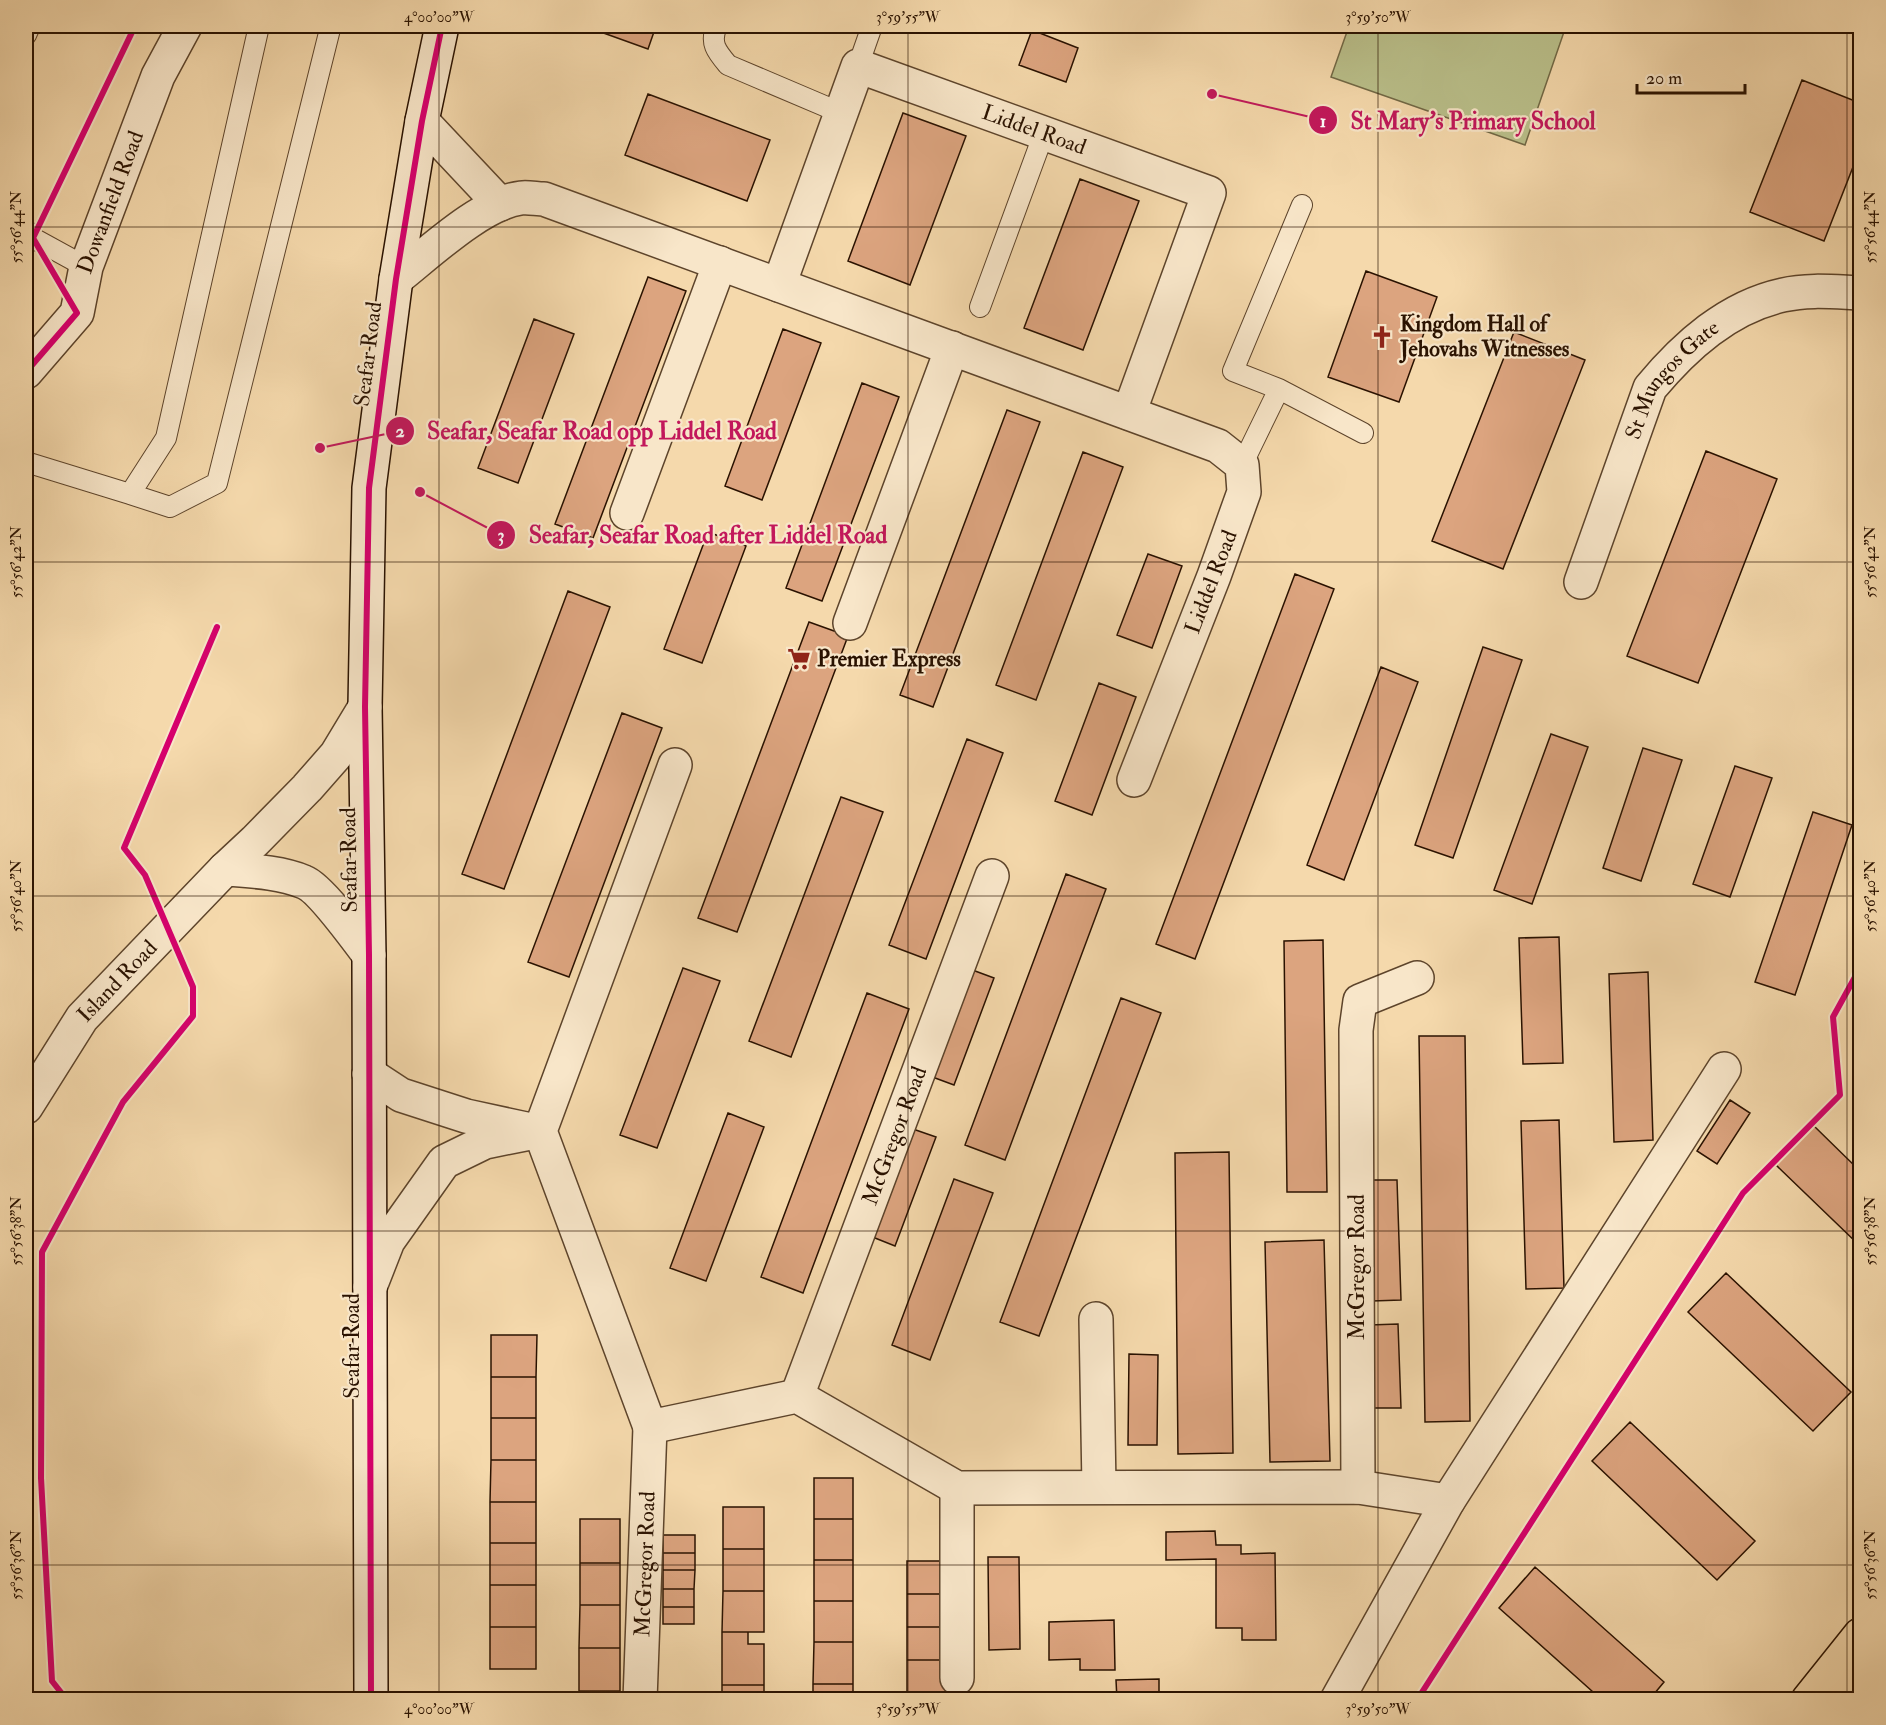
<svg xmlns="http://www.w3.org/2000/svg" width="1886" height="1725" viewBox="0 0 1886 1725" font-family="'IM FELL Double Pica',serif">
  <rect width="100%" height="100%" fill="#f5d9ac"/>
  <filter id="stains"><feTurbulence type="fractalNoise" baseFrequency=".00333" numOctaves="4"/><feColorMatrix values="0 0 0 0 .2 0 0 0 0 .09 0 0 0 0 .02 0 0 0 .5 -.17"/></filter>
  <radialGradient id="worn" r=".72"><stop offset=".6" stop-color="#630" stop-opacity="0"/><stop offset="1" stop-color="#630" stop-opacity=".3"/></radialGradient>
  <!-- green -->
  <path fill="#bac08b" stroke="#726946" stroke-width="1.5" d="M1349 26H1566L1525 145 1331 77Z"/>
  <!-- building -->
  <path fill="#dca47f" stroke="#2a1200" stroke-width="1.5" d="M584 26H656L648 49Z
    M1032 30 1078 48 1066 82 1019 65Z
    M1802 80 1860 103V149L1824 241 1750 212Z
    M648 94 770 140 747 201 625 155Z
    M903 113 966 136 910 285 848 261Z
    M1080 179 1139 201 1083 350 1024 328Z
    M1366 271 1437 297 1399 402 1328 377Z
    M648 277 686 291 593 538 555 524Z
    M534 319 574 334 518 483 478 468Z
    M783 329 821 343 762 500 725 486Z
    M1514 332 1585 360 1503 569 1432 541Z
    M862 383 899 397 822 601 786 588Z
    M1007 410 1040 422 933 707 900 695Z
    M1706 451 1777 479 1698 683 1627 656Z
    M1083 452 1123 467 1036 700 996 685Z
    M708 532 746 546 702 663 664 649Z
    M1148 554 1182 566 1152 648 1117 635Z
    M1295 574 1334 589 1195 959 1156 944Z
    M568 591 610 607 504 889 462 874Z
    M809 622 848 636 737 932 698 918Z
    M1483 647 1522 660 1453 858 1415 845Z
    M1381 667 1418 682 1344 880 1307 865Z
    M1099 683 1136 697 1092 815 1055 801Z
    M622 713 662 728 569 977 528 962Z
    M1551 734 1588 747 1532 904 1494 890Z
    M967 739 1003 753 926 959 889 945Z
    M1643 748 1682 760 1641 881 1603 868Z
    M1735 766 1772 778 1730 897 1693 884Z
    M841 797 883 812 791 1057 749 1041Z
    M1813 812 1852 825 1795 995 1755 982Z
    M1066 874 1106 889 1005 1160 965 1145Z
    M1559 937 1563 1063 1523 1064 1519 938Z
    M1323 940 1327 1192H1287L1284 941Z
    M683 968 720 981 657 1148 620 1135Z
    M967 968 994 978 954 1085 927 1075Z
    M1648 972 1653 1140 1614 1142 1609 974Z
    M867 993 909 1009 803 1293 761 1277Z
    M1121 998 1161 1013 1039 1336 1000 1322Z
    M1419 1036H1465L1470 1421 1425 1422Z
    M1730 1100 1750 1113 1717 1164 1697 1151Z
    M728 1113 764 1127 706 1281 670 1268Z
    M1559 1120 1564 1288 1526 1289 1521 1121Z
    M1814 1126 1860 1171V1246L1776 1165Z
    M910 1128 936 1137 895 1246 870 1236Z
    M1229 1152 1233 1453 1178 1454 1175 1153Z
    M954 1179 993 1193 930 1360 892 1345Z
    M1369 1180H1397L1401 1300 1372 1301Z
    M1324 1240 1330 1461 1270 1462 1265 1242Z
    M1726 1273 1851 1392 1813 1431 1688 1312Z
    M1398 1324 1401 1408H1371L1369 1325Z
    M491 1335H537L536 1377H491Z
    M1129 1354 1158 1355 1157 1445H1128Z
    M491 1377H536V1418H491Z
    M491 1418H536V1460H491Z
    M1630 1422 1755 1541 1717 1580 1592 1461Z
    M491 1460H536V1502H490Z
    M814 1478H853V1519H814Z
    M490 1502H536V1543H490Z
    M723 1507H764V1549H723Z
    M580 1519H620V1563H580Z
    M814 1519H853V1560H814Z
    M1215 1531 1216 1545H1241V1554L1275 1553 1276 1640H1242V1628H1216V1559L1166 1560V1532Z
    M663 1535H695V1553H663Z
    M490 1543H536V1585H490Z
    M723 1549H764V1591H723Z
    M663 1553H695V1570H663Z
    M988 1557H1019L1020 1649 989 1650Z
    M814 1560H853V1601H814Z
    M907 1561H947V1594H907Z
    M580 1563H620V1605H580Z
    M1535 1567 1664 1682 1649 1700H1602L1499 1608Z
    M663 1570H695L694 1589H663Z
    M490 1585H536V1627H490Z
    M663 1589H694V1607H663Z
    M723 1591H764V1632H722Z
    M907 1594H947V1627H907Z
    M814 1601H853V1642H814Z
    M580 1605H620V1648H579Z
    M663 1607H694V1624H663Z
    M1114 1620 1115 1670H1080V1659L1049 1660V1622Z
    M490 1627H536V1669H490Z
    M907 1627H947V1660H907Z
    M722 1632H748V1644H764V1685H722Z
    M814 1642H853V1684H813Z
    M579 1648H620V1691H579Z
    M907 1660H947V1693H907Z
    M1159 1679V1700H1117L1116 1680Z
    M813 1684H853V1700H813Z
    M722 1685H764V1700H722Z
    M579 1691H620V1700H579Z
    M907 1693H947V1700H907Z"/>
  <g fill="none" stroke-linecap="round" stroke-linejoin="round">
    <!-- lane casing -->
    <g stroke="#5d442b" stroke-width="22">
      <path id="lane" d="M717 26C709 43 717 52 728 65L841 113
        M26 35 30 26
        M858 66 872 26
        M26 230 33 238 86 267
        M980 307 1044 133
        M1279 389 1363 433
        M26 462 130 494 166 438 259 26
        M1242 465 1279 389 1233 371 1302 205
        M130 494 170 507 217 483 330 29 328 26"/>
    </g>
    <!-- street casing -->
    <g stroke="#5d442b" stroke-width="36">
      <g id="street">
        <path d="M422 121 500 204"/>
        <path d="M396 279C428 254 481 203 521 198 528 197 537 199 544 199L1218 446 1242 465 1244 492 1214 576 1134 780"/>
        <path id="s1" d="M779 285 858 66 1209 193 1129 413"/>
        <path id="s2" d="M26 372 77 313 86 267 158 76 185 26"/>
        <path d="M627 513 720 263"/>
        <path id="s3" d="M1581 582 1650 388C1685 346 1728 307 1783 295 1808 289 1835 292 1860 293"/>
        <path d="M850 623 952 348"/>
        <path d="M675 765 540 1131 650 1427 797 1396 957 1488 1358 1487 1448 1501"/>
        <path d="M225 869C251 871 280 872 304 882 320 888 357 939 369 955"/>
        <path d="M369 1074 401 1095 466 1116 526 1129"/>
        <path id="s4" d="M26 1107 82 1018 225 869 255 841 307 788 336 755 365 707"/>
        <path d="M370 1287 388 1241 444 1162 485 1142 540 1131"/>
        <path d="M1096 1319 1099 1487"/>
        <path id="s5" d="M797 1396 992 876"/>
        <path d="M1358 1487 1356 1030 1360 1001 1417 978"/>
        <path d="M957 1678V1488"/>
        <path id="s6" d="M640 1700 650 1427"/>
        <path d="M1337 1700 1448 1501 1724 1069"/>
      </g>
    </g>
    <!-- secondary casing -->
    <g stroke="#2a1200" stroke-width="36">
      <path id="secondary" d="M371 1700 369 955 365 707 369 488 396 279 422 121 442 26"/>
    </g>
    <!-- primary casing -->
    <g stroke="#2a1200" stroke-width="36">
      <path id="primary" d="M1808 1700 1860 1635
        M1847 1700 1860 1671"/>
    </g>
    <!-- lane -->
    <use href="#lane" stroke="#f8e6c9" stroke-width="20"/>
    <!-- street -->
    <use href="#street" stroke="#f8e6c9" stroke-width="33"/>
    <!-- secondary -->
    <use href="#secondary" stroke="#f8e6c9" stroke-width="33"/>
    <!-- primary -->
    <use href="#primary" stroke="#f5d9ac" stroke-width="33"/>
    <!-- cycleway casing -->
    <g stroke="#f8e6c9" stroke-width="10">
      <path id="cycleway" d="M26 372 77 313 33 238 135 26
        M67 1700 52 1681 41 1478 42 1252 123 1102 193 1016V987L145 875 124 848 217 627
        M371 1700 369 955 365 707 369 488 396 279 422 121 442 26
        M1417 1700 1743 1193 1840 1095 1833 1017 1860 968"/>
    </g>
    <!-- cycleway -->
    <use href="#cycleway" stroke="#d6006c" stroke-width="6"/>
  </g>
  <!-- ticks -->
  <path fill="none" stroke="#2a1200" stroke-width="1.5" stroke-opacity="0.45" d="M439 26V1700M908 26V1700M1378 26V1700M1847 26V1700M26 227H1860M26 562H1860M26 896H1860M26 1231H1860M26 1565H1860"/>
  <!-- icons -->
  <defs>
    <g id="church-bare" transform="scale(1.8)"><path d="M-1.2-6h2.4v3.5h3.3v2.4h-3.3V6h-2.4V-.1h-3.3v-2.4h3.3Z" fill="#8f2418" stroke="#f8e6c9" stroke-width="2.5" paint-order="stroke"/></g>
    <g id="supermarket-bare" transform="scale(1.8)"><path d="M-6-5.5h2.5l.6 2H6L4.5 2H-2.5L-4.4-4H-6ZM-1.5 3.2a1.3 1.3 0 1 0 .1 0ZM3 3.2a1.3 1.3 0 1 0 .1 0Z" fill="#8f2418" stroke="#f8e6c9" stroke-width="2.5" paint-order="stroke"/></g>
  </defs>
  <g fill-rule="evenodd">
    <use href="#church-bare" x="1382" y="337"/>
    <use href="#supermarket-bare" x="799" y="659"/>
  </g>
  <g text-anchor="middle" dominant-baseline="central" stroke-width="4.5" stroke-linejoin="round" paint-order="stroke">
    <!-- street labels -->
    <g font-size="22" fill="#2a1200" stroke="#f8e6c9">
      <text stroke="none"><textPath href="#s1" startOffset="420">Liddel Road</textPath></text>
      <text stroke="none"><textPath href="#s2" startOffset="194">Dowanfield Road</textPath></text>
      <text transform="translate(368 354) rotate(-83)">Seafar Road</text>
      <text stroke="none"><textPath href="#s3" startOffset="225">St Mungos Gate</textPath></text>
      <text transform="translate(1211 582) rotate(-69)">Liddel Road</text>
      <text transform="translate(349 860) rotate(-91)">Seafar Road</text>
      <text stroke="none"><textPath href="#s4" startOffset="156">Island Road</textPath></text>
      <text stroke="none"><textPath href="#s5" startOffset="278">McGregor Road</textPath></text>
      <text transform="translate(1357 1267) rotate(-90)">McGregor Road</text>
      <text transform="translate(352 1346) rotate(-90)">Seafar Road</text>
      <text stroke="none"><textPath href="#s6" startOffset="136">McGregor Road</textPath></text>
    </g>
    <!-- poi labels -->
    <g font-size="22" font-weight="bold" fill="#2a1200" stroke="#f8e6c9" text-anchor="start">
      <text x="1400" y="324">Kingdom Hall of<tspan x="1400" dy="25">Jehovahs Witnesses</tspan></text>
      <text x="817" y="659">Premier Express</text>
    </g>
  </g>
  <!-- callouts -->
  <path fill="none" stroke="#c2185b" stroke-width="2" d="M1212 94L1323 120M320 448L400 431M420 492L501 535"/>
  <g fill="#c2185b" stroke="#f8e6c9" stroke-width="2">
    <circle cx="1212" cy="94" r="6"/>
    <circle cx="320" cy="448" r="6"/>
    <circle cx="420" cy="492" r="6"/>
    <circle cx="1323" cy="120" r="15"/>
    <circle cx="400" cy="431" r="15"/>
    <circle cx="501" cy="535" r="15"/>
  </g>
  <g font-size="18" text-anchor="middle" font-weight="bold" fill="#fff">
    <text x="1323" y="127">1</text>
    <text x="400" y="437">2</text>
    <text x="501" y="541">3</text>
  </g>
  <g font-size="24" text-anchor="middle" font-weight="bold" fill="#c2185b" stroke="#f8e6c9" stroke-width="4.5" stroke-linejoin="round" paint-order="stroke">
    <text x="1473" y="129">St Mary's Primary School</text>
    <text x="602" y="439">Seafar, Seafar Road opp Liddel Road</text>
    <text x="708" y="543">Seafar, Seafar Road after Liddel Road</text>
  </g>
  <!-- margin -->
  <rect width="1886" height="1725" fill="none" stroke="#f5d9ac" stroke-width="66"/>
  <!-- scale -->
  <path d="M1637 84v9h108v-9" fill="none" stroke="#2a1200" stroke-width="3"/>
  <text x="1646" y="84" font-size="18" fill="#2a1200" stroke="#f8e6c9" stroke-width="4.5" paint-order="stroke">20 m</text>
  <rect x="33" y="33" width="1820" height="1659" fill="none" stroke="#2a1200" stroke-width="2"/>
  <g font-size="15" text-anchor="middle" fill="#2a1200">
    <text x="439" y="22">4°00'00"W</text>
    <text x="908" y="22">3°59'55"W</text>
    <text x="1378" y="22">3°59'50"W</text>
    <text transform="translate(16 227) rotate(-90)" y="5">55°56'44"N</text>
    <text transform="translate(1870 227) rotate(-90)" y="5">55°56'44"N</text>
    <text transform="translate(16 562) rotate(-90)" y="5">55°56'42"N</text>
    <text transform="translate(1870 562) rotate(-90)" y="5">55°56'42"N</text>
    <text transform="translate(16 896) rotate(-90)" y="5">55°56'40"N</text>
    <text transform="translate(1870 896) rotate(-90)" y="5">55°56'40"N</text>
    <text transform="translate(16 1231) rotate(-90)" y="5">55°56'38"N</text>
    <text transform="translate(1870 1231) rotate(-90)" y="5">55°56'38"N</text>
    <text transform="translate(16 1565) rotate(-90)" y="5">55°56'36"N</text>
    <text transform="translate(1870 1565) rotate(-90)" y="5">55°56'36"N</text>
    <text x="439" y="1714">4°00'00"W</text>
    <text x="908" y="1714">3°59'55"W</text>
    <text x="1378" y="1714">3°59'50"W</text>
  </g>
  <rect width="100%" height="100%" filter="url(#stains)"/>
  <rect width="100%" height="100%" fill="url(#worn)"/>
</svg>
